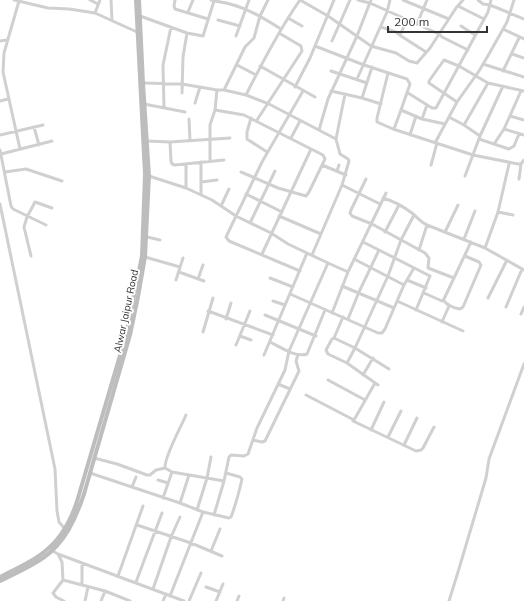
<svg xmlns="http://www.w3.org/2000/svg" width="524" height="601" viewBox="0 0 524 601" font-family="Mulish,sans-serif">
  <rect width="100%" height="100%" fill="#fff"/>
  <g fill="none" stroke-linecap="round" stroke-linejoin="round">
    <!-- minor -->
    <path stroke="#d0d0d0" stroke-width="3" d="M14 0 48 8 69 9 95 13 137 32
      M90 0 98 4
      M111 0 112 20
      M175 0 174 6 175 9 208 19
      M211 0C218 2 224 2 230 4 249 9 265 19 281 29
      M300 0 328 16 371 46 396 53 409 61 417 63 430 48 456 8 463 0
      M358 0 370 3 439 34 442 37 468 50
      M403 0 449 19
      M478 0 483 4 490 5 524 19
      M19 1 4 53 3 72 20 149
      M458 6 484 19
      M188 12 193 0
      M95 13 100 0
      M140 16 187 33 203 36 214 1
      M288 18 302 26
      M218 20 240 26
      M417 24 427 0
      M461 26 475 35
      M381 27 396 32 401 36 426 52
      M503 29 524 39
      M400 35 407 20
      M236 36 249 0
      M0 41 7 40
      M332 41 350 0
      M315 46 364 65 407 79 410 84 401 110 422 119 445 124
      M512 54 524 58
      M483 64 524 77
      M237 65 256 75
      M260 66 315 97
      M331 71 367 83
      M503 71 519 38
      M388 73 377 118V122L393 129 473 155 518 164H521L524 160
      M357 79 387 12 390 0
      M143 83 182 84 217 90H224L246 95 269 104 336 139
      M295 87 310 58 334 0
      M224 90 245 47 254 38 260 16 268 0
      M331 91 362 98 381 104
      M182 93 183 57 187 33
      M408 93 432 108H436L488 12 491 0
      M246 95C262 63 279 30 300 0
      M362 98 372 67
      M0 101 8 99
      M457 102 429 83V81L444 60 459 66 488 83 524 91
      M195 103 200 87
      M144 104 185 112
      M164 108 163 65 171 27
      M215 110 244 115 323 155 325 159 309 192 306 196 278 188 241 172
      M510 116 524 120
      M449 117 464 125 480 136
      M251 118 247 132V139L267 152
      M189 119 190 141
      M422 119 427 105
      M257 120 302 51 301 46 279 33
      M464 125 488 83
      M34 127 39 145
      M394 129 401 110
      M504 129 524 135
      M319 130 328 99 357 36 371 0
      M0 135 43 125
      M410 135 416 116
      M291 138 300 121
      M479 139 509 149 514 146 519 134
      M147 141 170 142 230 138
      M170 142 171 161 172 164 175 165 224 160
      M435 143 457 102 479 71 489 54 507 22 514 0
      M494 144 504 129 521 91
      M0 150 11 206 13 209 46 225
      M1 154 52 141
      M210 161V125L215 110 217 90
      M201 162V195
      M186 164V188
      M322 165 346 175
      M431 165 437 143
      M337 171 339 165
      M5 172 26 169 62 181
      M149 176 186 188 212 200 236 216 271 233 288 244 328 263 348 272
      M465 176 480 136 503 86
      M366 179 351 210 350 213 352 216 372 224 425 253 429 258 428 268 454 278
      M519 179 521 164
      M201 182 217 180
      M342 185 380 204
      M246 194 282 212
      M383 198C393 201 404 207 412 213 418 218 420 222 427 225L485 248 524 270
      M0 204 55 469 57 511 59 522 65 529
      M221 206 229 189
      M498 212 513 215
      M279 216 321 234
      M250 223 275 171
      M385 232 399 205
      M445 232 458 205
      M147 237 160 240
      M464 239 475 211
      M363 242 379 250
      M485 248 498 212 509 164
      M419 250 427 225
      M262 254 311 149
      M312 255 342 185 349 161 348 159 340 154 336 139 345 94
      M31 256 24 227 27 217 35 202 52 208
      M145 257 180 267
      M354 259 404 285
      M300 271 229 241 226 237 262 162 303 91
      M179 272 204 281
      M270 278 293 287
      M198 279 203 265
      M176 280 183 258
      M407 280 426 288
      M342 286 394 308
      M424 293 442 301 444 299 471 242
      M290 294 378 333H382L385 329 404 285 414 268
      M488 298 507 260
      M443 300C448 306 453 308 460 309L463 307 481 265 479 262 465 256
      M273 301 285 305
      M397 301 463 331
      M506 307 522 269
      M208 311 273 335
      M332 313 348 272 386 193
      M521 314 524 307
      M265 315 316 336
      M226 319 231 303
      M348 319 359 292 379 250 430 276 416 310
      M442 322 449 306
      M203 332 213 298
      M240 336 251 340
      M334 338 343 317
      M270 342C280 347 296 358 307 354L325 310
      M236 345 250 311
      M264 355 307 253
      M347 363 328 354 326 350 332 339 334 338 355 348 388 276 401 240 414 215
      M363 375 373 358
      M328 380 365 400
      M278 384 290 389
      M378 385 347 363 355 348 389 369
      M306 395 354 420 375 383
      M186 415C181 427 164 457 165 468L172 472 224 481
      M353 421 416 451 421 450 423 448 434 427
      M371 430 384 402
      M388 437 401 411
      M253 440 262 442 265 441 299 371 296 361 298 355
      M404 445 417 418
      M94 458 117 464 147 475H150L156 470 165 468
      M90 473 180 503 203 512 229 518 231 517C236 504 239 492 242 479L240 477 226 473
      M158 480 168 483
      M132 487 136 477
      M163 498 172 472
      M180 503 189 475
      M197 510 207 478 211 457
      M214 515 224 481 229 457 231 455 244 456 248 454 257 428 285 370 289 351 328 263
      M137 525 191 543 222 556
      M51 550 58 554 184 601
      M211 551 220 529
      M58 554 62 562 63 580 53 593 56 597 64 601
      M82 563V584
      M118 576 143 506
      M63 580 105 591 130 601
      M136 582 162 513
      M206 587 220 592
      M153 589 171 537 180 517
      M170 596 203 512
      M85 601 88 587
      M101 601 105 591
      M163 601 166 594
      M189 601 201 573
      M216 601 223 584
      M237 601 239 596
      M283 601 284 598
      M449 601 458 572 486 478 489 459 524 364"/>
    <!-- secondary -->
    <path stroke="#bdbdbd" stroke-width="4" d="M0 577C14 569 31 563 44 552 61 539 72 518 78 498L126 335 142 256 145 174 136 0
      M0 581C14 574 30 567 43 558 65 543 76 518 84 494L130 335 138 297 145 257 149 176 143 83 139 0"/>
  </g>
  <g text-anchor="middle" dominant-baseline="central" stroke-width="4" stroke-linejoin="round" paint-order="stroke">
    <!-- street labels -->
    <g font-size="10" fill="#333" stroke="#fff">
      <text transform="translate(126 311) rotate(-78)">Alwar Jaipur Road</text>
    </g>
  </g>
  <!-- scale -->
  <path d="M388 26v6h99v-6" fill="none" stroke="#333333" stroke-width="2"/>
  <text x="394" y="26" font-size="12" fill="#333333" stroke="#ffffff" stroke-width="3" paint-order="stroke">200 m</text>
</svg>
